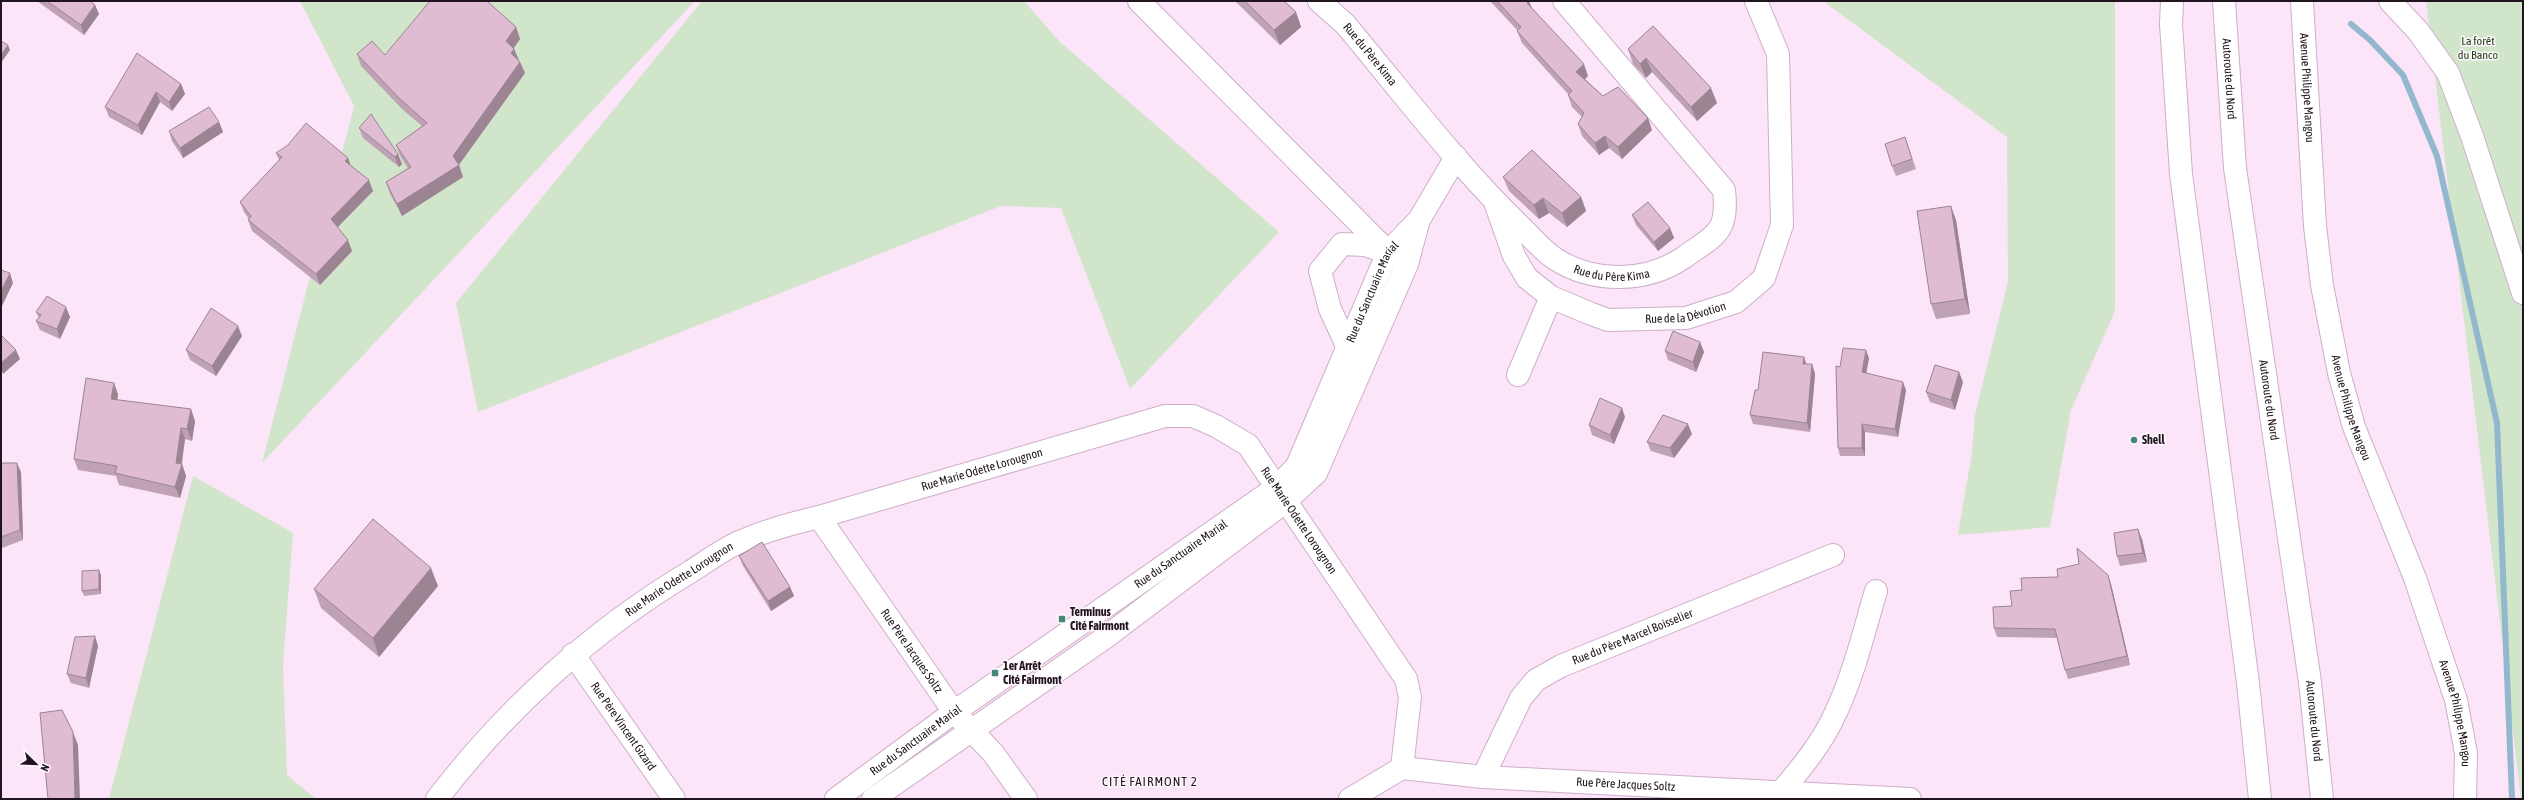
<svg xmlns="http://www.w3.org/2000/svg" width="2524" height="800" viewBox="0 0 2524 800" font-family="'Asap Condensed',sans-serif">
  <rect width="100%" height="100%" fill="#fce4f9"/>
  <!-- green -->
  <path fill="#d1e5cb" d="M300 1H695L262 463 354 106Z
    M702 1H1024L1060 42 1279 232 1130 389 1061 208 1001 206 478 412 456 303Z
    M1823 1H2115V311L2071 410 2050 527 1958 535 1972 452 1975 415 2008 281 2007 137Z
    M2426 1H2523V799H2521Z
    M193 476 293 533 283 664 287 775 316 799H109Z"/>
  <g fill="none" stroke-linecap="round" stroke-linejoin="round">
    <!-- stream -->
    <path stroke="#93b7cc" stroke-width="6" d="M2351 24 2370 40 2403 75 2437 156 2497 423 2512 799"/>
    <!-- minor casing -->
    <g stroke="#cdafc9" stroke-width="24">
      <g id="minor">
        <path d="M1139 1 1388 252 1401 260"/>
        <path id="s1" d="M1319 1 1345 24C1402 92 1456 164 1519 225 1531 236 1543 252 1557 260 1594 283 1646 283 1683 258 1715 235 1729 233 1724 190L1564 1"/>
        <path id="s2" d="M2302 1 2315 226 2322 285 2339 373 2354 427 2415 578 2456 700 2466 753 2465 799"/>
        <path d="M2390 1 2418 31 2448 73 2472 136 2523 293"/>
        <path id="s3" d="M1496 205 1514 256 1527 278 1551 297 1589 313 1608 320 1686 318 1736 302 1764 278 1782 225 1778 54 1756 1"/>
        <path d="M1348 348 1330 309 1320 271 1342 244 1365 245 1387 252"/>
        <path d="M1518 375 1551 297"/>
        <path id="s4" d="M819 517 954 712 993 753 1026 799"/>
        <path id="s5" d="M573 654 674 799"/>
        <path id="s6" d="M1483 777 1521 698 1536 680 1561 666 1833 555"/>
        <path d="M1781 792C1802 767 1823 742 1836 712 1854 674 1864 631 1876 591"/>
        <path id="s7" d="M437 799C506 709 593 630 690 572 706 562 724 548 742 541 767 530 793 523 819 517L1165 416H1193L1216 426 1248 445 1406 679 1410 697 1402 768"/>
        <path id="s8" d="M836 799 954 712 1277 487 1297 466 1388 252 1419 220 1456 157"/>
        <path d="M873 799 1106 637 1286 501 1316 473 1407 264 1418 223"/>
        <path id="s9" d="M1350 799 1402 768 1483 777 1910 799"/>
      </g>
    </g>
    <!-- highway casing -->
    <g stroke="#cdafc9" stroke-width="24">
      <g id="highway">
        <path d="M2172 1 2171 24 2181 174 2248 683 2260 799"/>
        <path id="s10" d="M2224 1 2235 168 2310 682 2322 799"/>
      </g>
    </g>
    <!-- minor -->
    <use href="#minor" stroke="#fff" stroke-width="22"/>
    <!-- highway -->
    <use href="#highway" stroke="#fff" stroke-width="22"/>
  </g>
  <!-- wall -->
  <path fill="#c0a2b5" d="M37 1H90L95 5 99 14 84 35Z
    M1235 1H1284L1296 12 1301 27 1280 45Z
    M1490 1H1529L1532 8 1588 76 1585 79 1603 96 1652 130 1622 159 1609 148 1599 155 1582 136 1578 124 1582 117 1572 107 1568 95V94L1522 43 1517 31H1518Z
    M1653 26 1717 103 1697 121 1652 72 1646 78 1633 64 1628 49Z
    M516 27 520 39 514 48 518 60 520 62 525 73 459 165 463 177 402 216 390 194 386 182 408 168 400 156 396 145 422 126 402 109 361 66 357 54 385 55Z
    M181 84 185 94 172 111 160 102 142 135 109 117 105 107Z
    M371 114 402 164 399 167 363 138 359 128Z
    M219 122 223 132 183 158 172 141 169 131Z
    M1905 137 1916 169 1896 176 1892 166Z
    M276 153 348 158 350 165 373 191 337 227 352 251 320 285 252 231 248 220 249 219 244 212 240 202 279 160Z
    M1503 177 1581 197 1586 211 1567 227 1549 213 1539 219 1509 191Z
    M1632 215 1670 228 1674 238 1658 251 1636 225Z
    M1956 220 1970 314 1936 319 1931 304Z
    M36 312 70 317 60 339 40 330 36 321 39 318Z
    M242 336 216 376 190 360 186 350Z
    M1700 342 1704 352 1696 372 1668 360 1665 351Z
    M1804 357 1806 364H1812L1815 374 1810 432 1753 424 1750 415Z
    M1869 358 1866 373 1906 390 1898 437 1865 432V456H1840L1838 448 1840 367Z
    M1963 382 1955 410 1930 402 1926 392Z
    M118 394 117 400 195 421 192 441 185 439 182 464 186 476 180 498 119 485 116 476 78 470 74 459Z
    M1625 417 1614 444 1592 435 1589 425Z
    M1692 434 1674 458 1651 451 1647 442Z
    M1 463 21 472 23 540 2 548 1 546Z
    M2142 539 2147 562 2120 566 2117 556Z
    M739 556 790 587 794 596 771 611 743 566Z
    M101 575V594L84 596 82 591Z
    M2111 584 2130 665 2068 679 2065 670 2057 638 1997 637 1994 628 2012 606Z
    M438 586 379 657 321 608 314 589Z
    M98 646 89 688 71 683 67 674Z"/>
  <!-- shaded-wall -->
  <path fill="#9c8493" d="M1529 1 1533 13 1527 3Z
    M95 5 99 14 84 35 81 25Z
    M1296 12 1301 27 1280 45 1274 30Z
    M516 27 520 39 510 53 506 41Z
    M8 45 10 50 1 63V55Z
    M514 49 519 60 511 53Z
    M1646 58 1652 72 1646 78 1640 64Z
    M520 62 525 73 458 166 459 165 463 177 402 216 397 204 453 156Z
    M1584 64 1588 76 1580 84 1576 72Z
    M181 84 185 94 172 111 169 102Z
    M1711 88 1717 103 1697 121 1691 107Z
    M156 92 160 102 142 135 138 125Z
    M1648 118 1652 130 1622 159 1618 147Z
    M219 122 223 132 183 158 180 148Z
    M1605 136 1609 148 1599 155 1595 143Z
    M398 154 402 164 399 167 395 157Z
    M348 158 352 169 345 161Z
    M369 180 373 191 335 230 331 219Z
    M1581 197 1586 211 1567 227 1562 213Z
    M1543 198 1549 213 1539 219 1534 205Z
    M1951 206 1956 220 1970 314 1965 299Z
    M1670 228 1674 238 1658 251 1654 242Z
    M348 240 352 251 320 285 316 274Z
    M10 273 13 283 1 308V291Z
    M66 307 70 317 60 339 57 329Z
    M238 326 242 336 216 376 212 366Z
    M1700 342 1704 352 1696 372 1693 362Z
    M16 350 20 359 3 374 1 368V363Z
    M1866 350 1869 358 1865 380 1862 372Z
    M1804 357 1807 366 1803 364Z
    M1812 364 1815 374 1810 432 1807 423Z
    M1959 372 1963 382 1955 410 1951 400Z
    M1903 382 1906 390 1898 437 1895 429Z
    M114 383 118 394 116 411 111 399Z
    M1622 408 1625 417 1614 444 1610 435Z
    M191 409 195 421 192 441 187 429Z
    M1688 424 1692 434 1674 458 1670 448Z
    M1862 424 1865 432V456L1862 448Z
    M181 428 185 439 181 466 182 464 186 476 180 498 175 487 176 463Z
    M17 463 21 472 23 540 20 530Z
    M2138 529 2142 539 2147 562 2143 553Z
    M431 568 438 586 379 657 373 638Z
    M99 570 101 575V594L99 589Z
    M2108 575 2111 584 2130 665 2127 656Z
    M790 587 794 596 771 611 768 601Z
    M95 636 98 646 89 688 86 678Z
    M73 732 78 745 80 799H75Z"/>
  <!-- building -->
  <path fill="#dfbcd2" stroke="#9c8493" d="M47 1H90L95 5 81 25Z
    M430 1H487L516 27 506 41 514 49 511 53 520 62 453 156 459 165 397 204 386 182 411 167 396 145 427 123 398 97 357 54 372 41 385 55Z
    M1245 1H1284L1296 12 1274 30Z
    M1497 1H1529L1527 3 1584 64 1576 72 1603 96 1618 87 1648 118 1618 147 1605 136 1595 143 1578 124 1584 113 1568 95 1572 91 1517 31 1521 27Z
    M1653 26 1711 88 1691 107 1646 58 1640 64 1628 49Z
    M1 41 8 45 1 55Z
    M137 53 181 84 169 102 156 92 138 125 105 107Z
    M209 107 219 122 180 148 169 131Z
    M371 114 398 154 395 157 359 128Z
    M306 123 348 158 345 161 369 180 331 219 348 240 316 274 248 220 251 216 240 202 282 157 276 153 288 145Z
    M1905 137 1912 159 1892 166 1885 144Z
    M1532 150 1581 197 1562 213 1543 198 1534 205 1503 177Z
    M1648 202 1670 228 1654 242 1632 215Z
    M1951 206 1965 299 1931 304 1917 211Z
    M1 270 10 273 1 291Z
    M47 296 66 307 57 329 36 321 41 315 36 312Z
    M211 308 238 326 212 366 186 350Z
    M1673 331 1700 342 1693 362 1665 351Z
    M1 335 16 350 1 363Z
    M1843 348 1866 350 1862 372 1903 382 1895 429 1862 424V448H1838L1836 366 1840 367Z
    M1763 352 1804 357 1803 364H1812L1807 423 1750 415 1755 390H1758Z
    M1935 365 1959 372 1951 400 1926 392Z
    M86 378 114 383 111 399 191 409 187 429 181 428 176 463 182 464 175 487 115 473 117 466 74 459Z
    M1600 398 1622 408 1610 435 1589 425Z
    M1663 415 1688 424 1670 448 1647 442Z
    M1 463H17L20 530 1 537Z
    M373 519 431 568 373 638 314 589Z
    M2138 529 2143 553 2117 556 2114 533Z
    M762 542 790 587 768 601 739 556Z
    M2077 548 2108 575 2127 656 2065 670 2055 629 1994 628 1993 607 2012 606 2010 591 2022 590 2021 578 2058 577 2057 569 2079 564Z
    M99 570V589L82 591V571Z
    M95 636 86 678 67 674 75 637Z
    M62 710 73 732 75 799H48L40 713Z"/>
  <!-- markers -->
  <g fill="#43877a" stroke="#fef7fd" stroke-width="1.5">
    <circle cx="2134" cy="440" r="4"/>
    <rect x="1058" y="615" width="8" height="8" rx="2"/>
    <rect x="991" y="669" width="8" height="8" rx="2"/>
  </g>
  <g text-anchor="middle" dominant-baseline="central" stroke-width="3" stroke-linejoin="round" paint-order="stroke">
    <!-- park labels -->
    <g font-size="12" fill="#1f4015" stroke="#fef7fd">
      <text x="2478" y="41">La forêt<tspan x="2478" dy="14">du Banco</tspan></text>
    </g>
    <!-- street labels -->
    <g font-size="12" fill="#20151e" stroke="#fef7fd">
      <text stroke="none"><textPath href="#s1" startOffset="74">Rue du Père Kima</textPath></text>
      <text stroke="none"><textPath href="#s10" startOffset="78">Autoroute du Nord</textPath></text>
      <text stroke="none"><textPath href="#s2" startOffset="87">Avenue Philippe Mangou</textPath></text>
      <text stroke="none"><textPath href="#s1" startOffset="410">Rue du Père Kima</textPath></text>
      <text stroke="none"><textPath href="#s8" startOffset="759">Rue du Sanctuaire Marial</textPath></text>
      <text stroke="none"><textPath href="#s3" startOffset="250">Rue de la Dévotion</textPath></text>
      <text stroke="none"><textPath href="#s10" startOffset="402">Autoroute du Nord</textPath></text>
      <text stroke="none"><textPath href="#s2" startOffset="411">Avenue Philippe Mangou</textPath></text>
      <text stroke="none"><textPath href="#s7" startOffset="653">Rue Marie Odette Lorougnon</textPath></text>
      <text stroke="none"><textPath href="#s7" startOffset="1025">Rue Marie Odette Lorougnon</textPath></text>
      <text stroke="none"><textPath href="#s8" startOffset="423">Rue du Sanctuaire Marial</textPath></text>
      <text stroke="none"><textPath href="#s7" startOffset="329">Rue Marie Odette Lorougnon</textPath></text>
      <text stroke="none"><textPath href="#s6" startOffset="217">Rue du Père Marcel Boisselier</textPath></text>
      <text stroke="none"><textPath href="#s4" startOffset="163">Rue Père Jacques Soltz</textPath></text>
      <text stroke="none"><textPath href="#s2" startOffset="735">Avenue Philippe Mangou</textPath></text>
      <text stroke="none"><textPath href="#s10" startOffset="726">Autoroute du Nord</textPath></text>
      <text stroke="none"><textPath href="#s5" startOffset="88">Rue Père Vincent Gizard</textPath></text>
      <text stroke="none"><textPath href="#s8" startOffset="99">Rue du Sanctuaire Marial</textPath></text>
      <text stroke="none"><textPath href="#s9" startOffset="285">Rue Père Jacques Soltz</textPath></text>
    </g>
    <!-- poi labels -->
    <g font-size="12" font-weight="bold" fill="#20151e" stroke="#fef7fd" text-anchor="start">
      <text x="2142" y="440">Shell</text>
      <text x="1070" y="612">Terminus<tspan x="1070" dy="14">Cité Fairmont</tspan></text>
      <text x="1003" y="666">1er Arrêt<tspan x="1003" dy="14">Cité Fairmont</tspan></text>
    </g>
    <!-- neighbourhood labels -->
    <g font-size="13" letter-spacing="1" fill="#20151e" stroke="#fef7fd">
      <text x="1150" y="781">CITÉ FAIRMONT 2</text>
    </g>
  </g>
  <!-- border -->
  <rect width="2524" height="800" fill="none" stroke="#20151e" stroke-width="4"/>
  <!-- north arrow -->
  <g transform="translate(36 764) rotate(113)" stroke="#fef7fd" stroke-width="3" paint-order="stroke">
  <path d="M0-3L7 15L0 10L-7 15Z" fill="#20151e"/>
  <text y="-6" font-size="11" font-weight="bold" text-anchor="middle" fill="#20151e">N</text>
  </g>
</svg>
